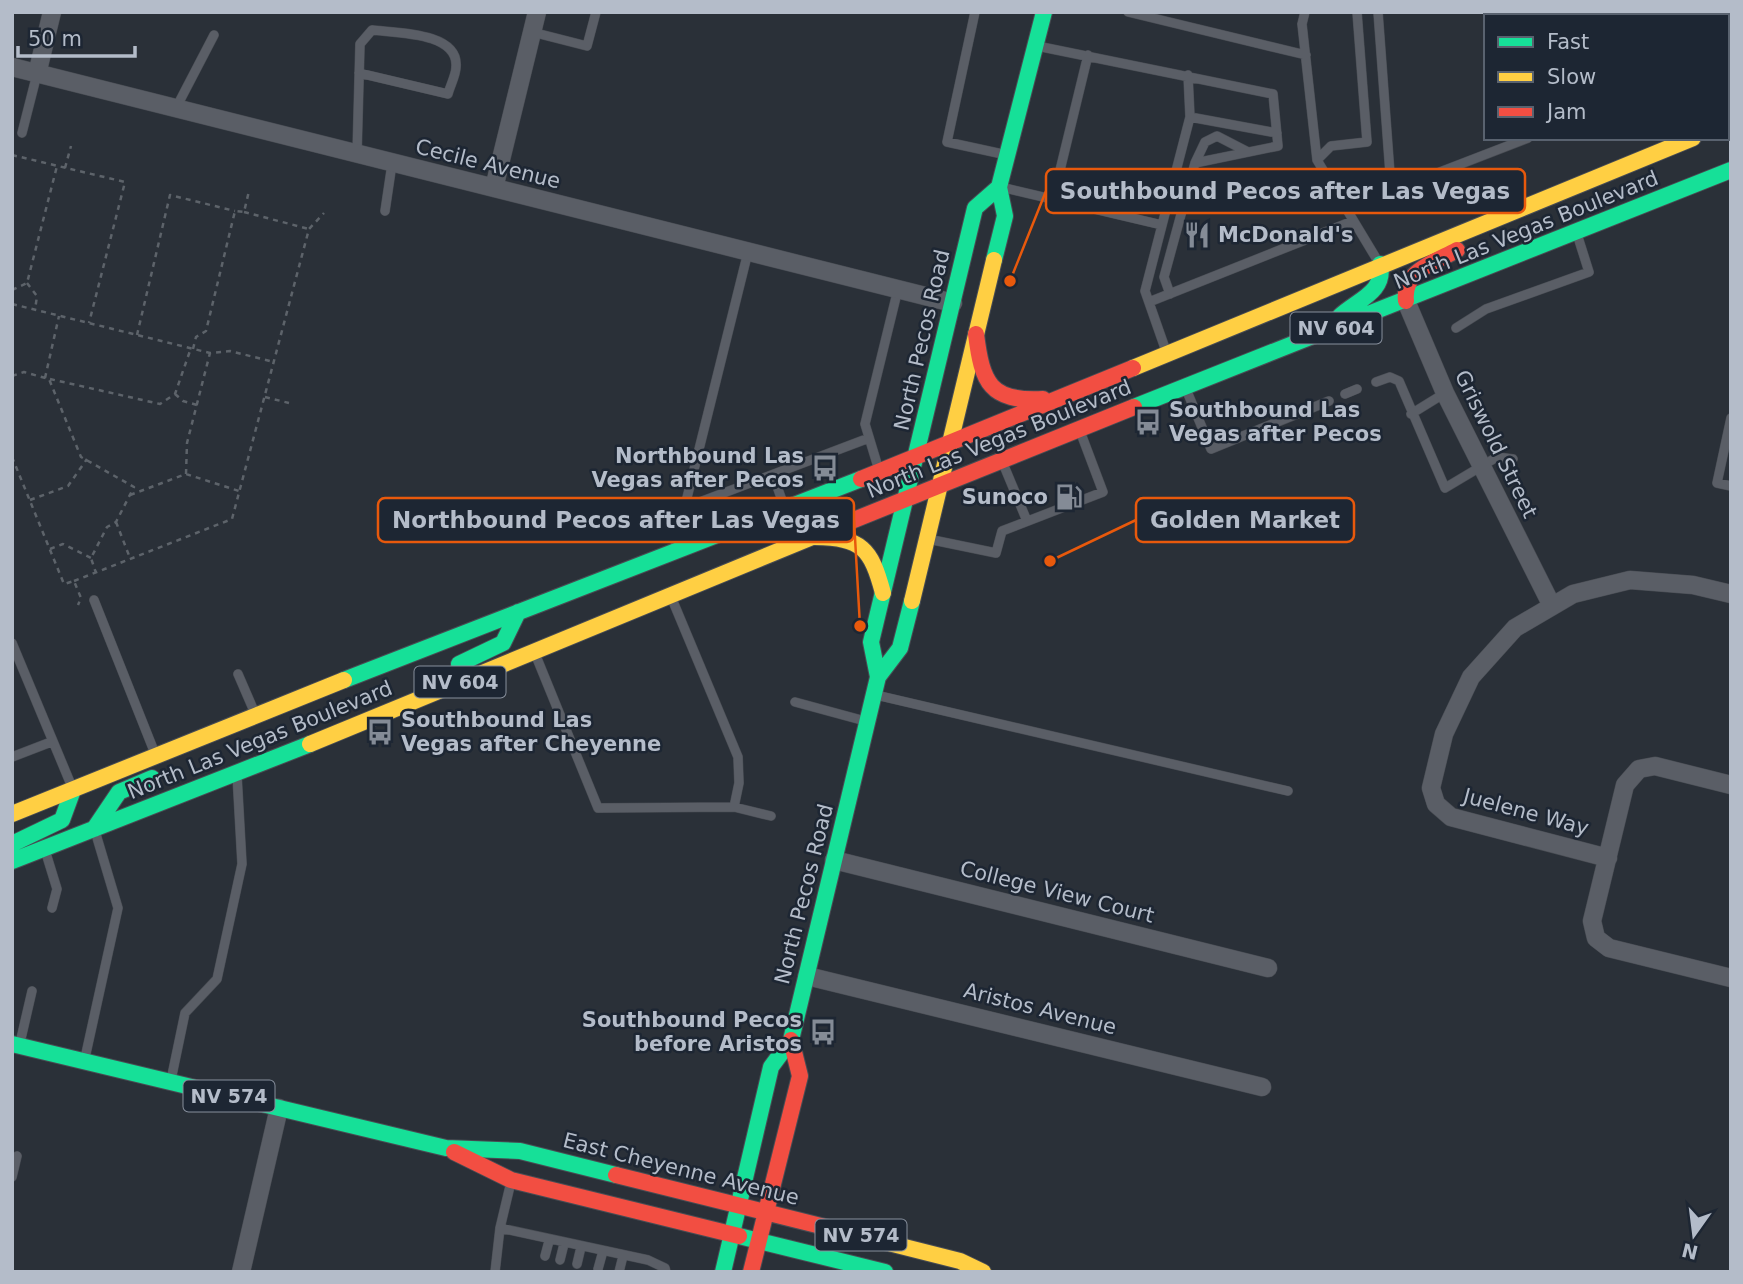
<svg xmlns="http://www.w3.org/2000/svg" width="1743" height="1284" viewBox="0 0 1743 1284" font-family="'DejaVu Sans',sans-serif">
  <rect width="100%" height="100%" fill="#2a3038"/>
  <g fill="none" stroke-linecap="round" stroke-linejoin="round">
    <!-- lane casing -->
    <g stroke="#484c53" stroke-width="10">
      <path id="lane" d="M975 12 947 142 1007 155
        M1128 12 1306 55
        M1305 12 1302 24 1317 160 1379 263
        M1378 12 1391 187 1396 189 1528 138
        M1720 12V16L1729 12
        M532 32 587 46 596 12
        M1037 46 1273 94 1278 146 1195 163 1164 277 1170 294
        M1727 58 1731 57
        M1188 75 1190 117 1277 133
        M176 108 214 35
        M22 133 37 74
        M357 154 360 44 372 30C396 33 459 32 456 67 456 75 450 86 448 94L359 73
        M1317 160 1331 146 1367 142 1357 12
        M1195 163 1205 142 1217 136 1248 152
        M1001 187 1162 225
        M1053 199 1088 55
        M385 211 392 164
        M1149 302 1353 221
        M1456 328 1486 309 1589 272 1577 234
        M1166 351 1145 291 1190 117
        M1376 382 1390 377 1399 381 1445 488 1497 457 1513 459
        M1186 389 1211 449 1329 401
        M1345 394 1357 389
        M1411 414 1445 393
        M1731 418 1717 483 1731 486
        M1002 461 1027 521
        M878 467 865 424 898 289
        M773 475 784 506
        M684 508 869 438
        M928 539 996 553 1002 531 1103 492 1080 431
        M675 546 748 252
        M672 599 738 757 739 783 734 807
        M94 600 154 751
        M12 643 72 787
        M536 656 598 808 734 807 771 816
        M238 674 254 711
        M876 695 1288 791
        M795 702 865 721
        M12 757 51 742
        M45 850 57 889 52 908
        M20 1043 32 991
        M85 1058 118 908 95 831
        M171 1080 185 1013 217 979 242 864 237 775
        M12 1177 17 1156
        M500 1228 648 1260 665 1268 666 1272
        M545 1256 549 1241
        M560 1260 564 1244
        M577 1264 581 1247
        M598 1269 603 1251
        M495 1272 500 1228 511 1182
        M619 1272 623 1256"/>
    </g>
    <!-- street casing -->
    <g stroke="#484c53" stroke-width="19">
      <path id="street" d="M12 67 953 303
        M37 74 52 12
        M494 188 537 12
        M1406 301 1445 393 1551 604
        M1731 785 1655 766 1639 769 1625 785 1592 921 1596 938 1609 948 1731 978
        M1608 858 1451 817 1436 804 1431 788 1444 734 1471 677 1515 628 1573 594 1630 580 1693 585 1731 594
        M834 860 1268 968
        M807 976 1262 1087
        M241 1272 279 1108"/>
    </g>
    <!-- fast casing -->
    <g stroke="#484c53" stroke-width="18">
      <path id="fast" d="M1727 124 1731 123
        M994 260 1005 216 999 187 1044 12
        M1340 316C1357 300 1386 292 1380 264
        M1134 407 1731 170
        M459 664 503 643 518 612
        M878 677 871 642 975 208 999 187
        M344 680 861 479
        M94 829 119 792 152 778
        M12 844 62 820 73 790
        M12 861 310 744
        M12 1044 446 1148 520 1151 616 1175
        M739 1236 885 1272
        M723 1272 771 1067 791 1040 878 677 900 648 912 601"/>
    </g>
    <!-- slow casing -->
    <g stroke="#484c53" stroke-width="18">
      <path id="slow" d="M1133 368 1693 138
        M815 537C862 538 871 548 883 593
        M912 601 994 260
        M310 744 834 528
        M12 814 344 680
        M861 1236 960 1261 983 1272"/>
    </g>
    <!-- jam casing -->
    <g stroke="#484c53" stroke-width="18">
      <path id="jam" d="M1406 301C1402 271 1435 262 1457 250
        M976 334C982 383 990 402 1043 399
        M861 479 1133 368
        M834 528 1134 407
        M454 1152 511 1180 739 1236
        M616 1175 861 1236
        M751 1272 800 1076 791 1040"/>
    </g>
    <!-- path -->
    <path stroke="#5d636a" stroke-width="2.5" stroke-dasharray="5 5" stroke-linecap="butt" d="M12 155 125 182 89 323
      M65 168 71 146
      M244 212 309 229
      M27 283 37 296 35 310
      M12 290 27 283 57 166
      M12 304 210 353
      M137 335 170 195 235 211
      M193 349 196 337 206 331 235 211 244 212 249 191
      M12 376 24 372 49 379 81 457 134 487 116 522 107 527 91 558 96 573
      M45 378 59 316
      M50 379 160 404 175 394 191 348
      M175 394 183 401 197 405
      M265 397 289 403
      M12 457 64 584 74 581 81 598 78 605
      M186 474 187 443 210 353 230 351 274 362
      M130 495 186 474 239 491
      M30 500 68 486 87 459
      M116 522 130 558
      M50 549 63 544 91 558
      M74 581 232 519 309 229 324 213"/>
    <!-- lane -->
    <use href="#lane" stroke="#5a5e66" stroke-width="9"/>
    <!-- street -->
    <use href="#street" stroke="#5a5e66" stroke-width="18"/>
    <!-- fast -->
    <use href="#fast" stroke="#16e098" stroke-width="16"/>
    <!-- slow -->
    <use href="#slow" stroke="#ffcf43" stroke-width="16"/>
    <!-- jam -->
    <use href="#jam" stroke="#f24e42" stroke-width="16"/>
  </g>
  <!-- icons -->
  <defs>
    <g id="restaurant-bare" transform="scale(2.1)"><path d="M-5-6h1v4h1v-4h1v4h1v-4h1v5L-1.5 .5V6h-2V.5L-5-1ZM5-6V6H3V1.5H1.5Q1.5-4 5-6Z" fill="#848b96" stroke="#1d2633" stroke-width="2.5" paint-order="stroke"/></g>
    <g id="bus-bare" transform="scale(2.1)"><path d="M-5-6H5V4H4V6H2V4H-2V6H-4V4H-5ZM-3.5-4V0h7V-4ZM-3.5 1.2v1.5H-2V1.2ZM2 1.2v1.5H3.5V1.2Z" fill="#848b96" stroke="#1d2633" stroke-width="2.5" paint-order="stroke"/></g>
    <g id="fuel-bare" transform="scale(2.1)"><path d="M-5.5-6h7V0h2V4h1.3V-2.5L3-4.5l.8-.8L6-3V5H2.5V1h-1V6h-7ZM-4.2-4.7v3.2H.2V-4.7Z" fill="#848b96" stroke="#1d2633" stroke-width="2.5" paint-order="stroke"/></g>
  </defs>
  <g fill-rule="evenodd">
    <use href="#restaurant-bare" x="1197" y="235"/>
    <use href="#bus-bare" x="1148" y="422"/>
    <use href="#bus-bare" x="825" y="468"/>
    <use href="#fuel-bare" x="1069" y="497"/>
    <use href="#bus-bare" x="380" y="732"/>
    <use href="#bus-bare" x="823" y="1032"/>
  </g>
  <g text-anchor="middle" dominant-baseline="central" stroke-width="5" stroke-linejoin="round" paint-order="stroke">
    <!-- shield labels -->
    <g fill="#1d2633" stroke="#878f9c" stroke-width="2">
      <rect x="1290.5" y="312.5" width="91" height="31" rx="5"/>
      <rect x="414.5" y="666.5" width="91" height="31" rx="5"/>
      <rect x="183.5" y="1080.5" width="91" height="31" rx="5"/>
      <rect x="815.5" y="1219.5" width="91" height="31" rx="5"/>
    </g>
    <g font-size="19" font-weight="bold" fill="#b4bcc9">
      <text x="1336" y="328">NV 604</text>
      <text x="460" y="682">NV 604</text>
      <text x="229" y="1096">NV 574</text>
      <text x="861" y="1235">NV 574</text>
    </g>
    <!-- street labels -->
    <g font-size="21" fill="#b4bcc9" stroke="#1d2633">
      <text transform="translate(488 164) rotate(14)">Cecile Avenue</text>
      <text transform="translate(1526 230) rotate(-22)">North Las Vegas Boulevard</text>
      <text transform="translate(922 340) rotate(-77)">North Pecos Road</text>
      <text transform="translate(999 439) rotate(-22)">North Las Vegas Boulevard</text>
      <text transform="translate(1496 444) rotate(64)">Griswold Street</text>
      <text transform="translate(260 740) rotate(-22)">North Las Vegas Boulevard</text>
      <text transform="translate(1526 812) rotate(15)">Juelene Way</text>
      <text transform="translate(1057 892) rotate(14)">College View Court</text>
      <text transform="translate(804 894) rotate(-76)">North Pecos Road</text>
      <text transform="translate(1040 1009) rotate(14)">Aristos Avenue</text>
      <text transform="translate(681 1169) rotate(14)">East Cheyenne Avenue</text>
    </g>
    <!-- poi labels -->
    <g font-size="21" font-weight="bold" fill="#b4bcc9" stroke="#1d2633" text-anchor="start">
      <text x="1218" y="235">McDonald's</text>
      <text x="1169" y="410">Southbound Las<tspan x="1169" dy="24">Vegas after Pecos</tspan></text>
      <text x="804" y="456" text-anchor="end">Northbound Las<tspan x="804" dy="24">Vegas after Pecos</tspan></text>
      <text x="1048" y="497" text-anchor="end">Sunoco</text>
      <text x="401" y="720">Southbound Las<tspan x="401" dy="24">Vegas after Cheyenne</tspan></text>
      <text x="802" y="1020" text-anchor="end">Southbound Pecos<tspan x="802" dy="24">before Aristos</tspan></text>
    </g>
  </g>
  <!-- callouts -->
  <path fill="none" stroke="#e8590c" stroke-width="2.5" d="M1010 281L1046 191M860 626L854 520M1050 561L1136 520"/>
  <g fill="#e8590c" stroke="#1d2633" stroke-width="2.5">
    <circle cx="1010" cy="281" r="7"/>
    <circle cx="860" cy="626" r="7"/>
    <circle cx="1050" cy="561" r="7"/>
  </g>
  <g fill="#1d2633" stroke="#e8590c" stroke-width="2.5">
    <rect x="1046" y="169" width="479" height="44" rx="7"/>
    <rect x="378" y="498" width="476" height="44" rx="7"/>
    <rect x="1136" y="498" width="218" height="44" rx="7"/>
  </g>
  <g font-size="23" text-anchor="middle" font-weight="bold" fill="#b4bcc9">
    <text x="1285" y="199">Southbound Pecos after Las Vegas</text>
    <text x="616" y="528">Northbound Pecos after Las Vegas</text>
    <text x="1245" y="528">Golden Market</text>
  </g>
  <!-- border -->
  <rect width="1743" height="1284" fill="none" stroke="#b4bcc9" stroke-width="28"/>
  <!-- legend -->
  <rect x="1484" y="14" width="245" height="126" fill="#1d2633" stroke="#59626f" stroke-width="2"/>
  <rect x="1498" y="37" width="35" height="10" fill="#16e098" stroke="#59626f" stroke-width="2"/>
  <text x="1547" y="49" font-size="21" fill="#b4bcc9">Fast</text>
  <rect x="1498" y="72" width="35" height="10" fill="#ffcf43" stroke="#59626f" stroke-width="2"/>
  <text x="1547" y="84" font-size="21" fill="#b4bcc9">Slow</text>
  <rect x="1498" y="107" width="35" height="10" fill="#f24e42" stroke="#59626f" stroke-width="2"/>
  <text x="1547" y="119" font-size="21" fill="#b4bcc9">Jam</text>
  <!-- north arrow -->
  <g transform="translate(1694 1235) rotate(194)" stroke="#1d2633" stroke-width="5" paint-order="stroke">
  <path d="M0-5L12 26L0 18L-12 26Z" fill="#b4bcc9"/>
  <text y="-10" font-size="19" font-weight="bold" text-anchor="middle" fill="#b4bcc9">N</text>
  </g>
  <!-- scale -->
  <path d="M18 46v10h117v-10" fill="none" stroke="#b4bcc9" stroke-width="3.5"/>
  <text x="28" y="46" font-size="21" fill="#b4bcc9" stroke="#1d2633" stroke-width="5" paint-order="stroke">50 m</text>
</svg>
